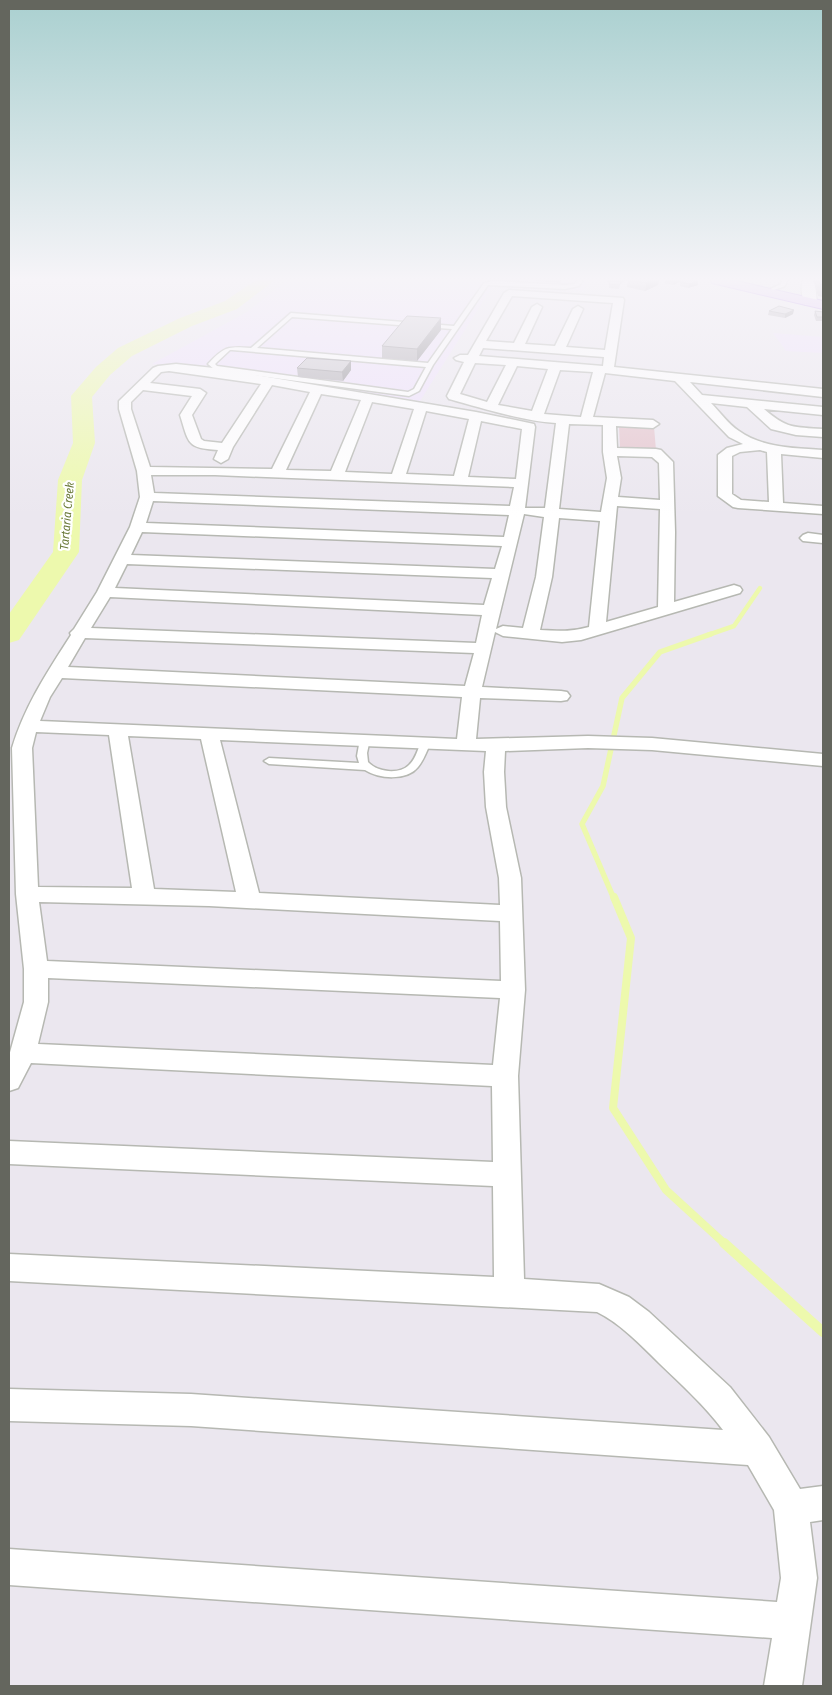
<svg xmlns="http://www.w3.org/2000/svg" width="832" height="1695" viewBox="0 0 832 1695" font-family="'Fira Sans Condensed',sans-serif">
  <rect width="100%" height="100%" fill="#ebe7ef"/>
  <!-- commercial -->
  <path fill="#eee0fc" d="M287 280H395L422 282 424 280H496L533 282 535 280H591L582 291 494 284 420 401 208 370 152 364 247 312Z
    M773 333 823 337V353L786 351Z"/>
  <!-- green -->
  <path fill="#e5c6ce" d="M619 426 654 427 656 450 620 449Z"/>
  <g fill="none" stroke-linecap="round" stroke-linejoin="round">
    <!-- stream-far3 -->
    <path stroke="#edf9ad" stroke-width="4.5" d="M708 635 734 626 760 588"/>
    <!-- stream-far2 -->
    <path stroke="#edf9ad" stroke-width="5.5" d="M614 899 582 824 603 786 622 698 660 652 711 634"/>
    <!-- stream-far1 -->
    <path stroke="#edf9ad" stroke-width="8" d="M614 897 631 938 613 1108 666 1190 725 1244"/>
    <!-- stream -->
    <path stroke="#edf9ad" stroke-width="10" d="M724 1243 823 1332"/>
    <!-- river -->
    <path fill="#edf9ad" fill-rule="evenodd" d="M256 280H275L237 309 192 326 132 356 110 375 92 397 95 443 82 480 79 552 19 640 9 643V614L53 552 58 480 73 443 71 396 96 367 118 348 180 318 225 301Z"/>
    <!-- lane casing -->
    <g stroke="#b6b8b2" stroke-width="3">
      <path id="lane" d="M578 280H583L579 286 565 289 488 285 433 365 419 391 409 396 215 370 208 364C224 347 227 346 251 348L291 313 454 326 484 283 494 281 565 285 575 284ZM292 317 452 329 428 363 257 348ZM230 350H232L426 367 414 389 408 392 217 366 215 364Z
        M782 280H787L785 286 766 293V291L781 284Z
        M365 736 370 739 367 753 368 762C377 772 399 775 409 765 416 759 418 748 422 740L426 739 431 742C427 750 424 760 418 767 407 781 379 779 365 770L269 764 264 761 269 758 359 763 357 756 360 739Z"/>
    </g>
    <!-- street casing -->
    <g stroke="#b6b8b2" stroke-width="3">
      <path id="street" d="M509 290 623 298 624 300 614 367 823 389V397L690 382 702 395 823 407V415L764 409C787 429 793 427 823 429V437L796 435 771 429 747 407 711 403C720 412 728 424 739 431 762 448 796 448 823 450V458L781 454 783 503 823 506V514L738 508 733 507 718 496V455L727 448 743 444 729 437 675 381 605 373 593 417 653 420 659 424 653 428 616 426 617 448 656 449 661 450 673 462 675 532 674 602 734 585 740 587 742 590 740 593 581 640 562 642 503 636 495 632 482 687 561 691 567 692 570 696 567 700 561 701 480 698 476 739 588 736 652 738 823 754V766L652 750 588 748 505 751 504 772 506 807 521 878 525 990 518 1076 524 1279 599 1284 629 1297 649 1312 730 1387 769 1437 800 1489 823 1486V1520L810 1522 817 1578 802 1686H764L772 1638 9 1585V1549L777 1602 781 1578 774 1510 748 1465 191 1426 9 1421V1389L191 1394 723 1430C704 1405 682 1385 659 1363 640 1344 621 1324 597 1312L9 1281V1254L494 1277 493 1186 9 1164V1141L493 1162 492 1086 31 1063 18 1088 9 1091V1056L24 1002V969L16 894 12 748C25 705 48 671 71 635L70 633 74 629 97 592 130 527 140 497 137 471 119 409V401L153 368 158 366 176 364 214 368 476 412 534 424 535 427 525 508H545L556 423C523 421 482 408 449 399L447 396 464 362 456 360 454 358 460 355H468L504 293ZM512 296 613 303 605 350 566 347 583 309 578 306 573 309 555 346 525 344 542 307 537 304 532 307 514 343 486 341ZM483 348 604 357 603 366 479 356ZM475 363 506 365 487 402 460 394ZM517 366 548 369 532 411 498 405ZM560 370 593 372 581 417 544 414ZM169 371 261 384 222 443 204 441 201 439 192 415 206 393 200 389 150 383 161 372ZM272 385 310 392 272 469 150 467 131 409V402L143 390 192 396 180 415C189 443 186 448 218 450L214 459 221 463 228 459 233 447ZM321 394 361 400 331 471 286 470ZM372 402 414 409 392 474 345 472ZM426 411 469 419 454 476 406 474ZM481 421 522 429 516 479 468 477ZM569 424 603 425V452L607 478 601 512 559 509ZM760 450 767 452 769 502 741 500 732 494V456L740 452ZM617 456 652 457 659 463 660 500 618 497 621 478ZM151 475H215L514 487 510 506 154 493ZM153 501 509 515 504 537 146 523ZM617 506 660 509 658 607 606 622ZM524 514 544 517 536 577 523 628 503 626 496 629ZM559 518 600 521 589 627C572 632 557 631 540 630L552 577ZM142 532 502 546 495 569 131 555ZM127 564 492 578 484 605 115 588ZM110 597 482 615 476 643 91 628ZM85 638 474 653 465 686 68 667ZM62 678 462 697 457 739 40 721 50 697ZM36 732 109 735 132 888 38 887 32 748ZM128 736 201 739 236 892 154 889ZM220 740 486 751 484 772 486 807 499 878 500 905 259 893ZM39 902 209 906 500 921 501 981 47 961ZM48 978 500 998 493 1065 38 1044 48 1002Z
        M808 533 823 535V543L803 541 800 538 803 535Z"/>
    </g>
    <!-- secondary casing -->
    <g stroke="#b6b8b1" stroke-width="2">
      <path id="secondary" d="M803 280H817L815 284 817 302 815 305H805C802 299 800 286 803 280Z"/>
    </g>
    <!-- primary casing -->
    <g stroke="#a267e8" stroke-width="2">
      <path id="primary" d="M711 280H732L823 301V309L712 283Z"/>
    </g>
    <!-- lane -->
    <use href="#lane" fill="#fff" fill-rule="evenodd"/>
    <!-- street -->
    <use href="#street" fill="#fff" fill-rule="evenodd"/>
    <!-- secondary -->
    <use href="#secondary" fill="#fff" fill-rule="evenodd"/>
    <!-- primary -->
    <use href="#primary" fill="#dbb2fa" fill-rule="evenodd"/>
  </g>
  <!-- wall -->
  <path fill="#ada9b0" d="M535 280H562L560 283 535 281Z
    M607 280H627L620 284 619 289 609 288V284L610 282H607Z
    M628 280H659L658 285 645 291 627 287Z
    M665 280H682L674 285 664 283Z
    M813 280H823V297L818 296Z
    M698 281V285L688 288 680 286V282Z
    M769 311 793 314 785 318 768 315Z
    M815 311 823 312V321H816L814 315Z
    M441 330 417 361 382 358V346Z
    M351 361V370L343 381 298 377 297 368Z"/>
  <!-- shaded-wall -->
  <path fill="#8d8a90" d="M620 280H627L620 284 619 289Z
    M654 280H659L658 285 645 291 646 283Z
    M674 280H682L674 285Z
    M698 281V285L688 288 689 284Z
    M794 310 793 314 785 318V314Z
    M441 318V330L417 361V349Z
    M351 361V370L343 381 342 372Z"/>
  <!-- building -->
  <path fill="#c9c5cd" stroke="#8d8a90" d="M631 280H654L646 283Z
    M687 280H693L698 281 689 284 680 282Z
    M819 280H823V285L820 284Z
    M611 281 621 282 619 285 609 284Z
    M779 306 794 310 785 314 769 311Z
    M815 311 823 312V317H817Z
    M407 316 441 318 417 349 382 346Z
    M307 358 351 361 342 372 297 368Z"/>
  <!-- sky -->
  <linearGradient id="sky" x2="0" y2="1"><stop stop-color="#aad0d0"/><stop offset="0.54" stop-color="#f6f4f8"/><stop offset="1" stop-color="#f6f4f8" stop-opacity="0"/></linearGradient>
  <rect width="832" height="517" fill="url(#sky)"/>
  <g text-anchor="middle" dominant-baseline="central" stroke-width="4.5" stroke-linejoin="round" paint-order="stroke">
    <!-- far-water labels -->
    <g font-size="12" font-style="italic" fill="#687837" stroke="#fff">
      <text transform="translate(67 516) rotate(-85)">Tartaria Creek</text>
    </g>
  </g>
  <!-- border -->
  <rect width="832" height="1695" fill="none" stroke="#64665e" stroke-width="20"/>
</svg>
